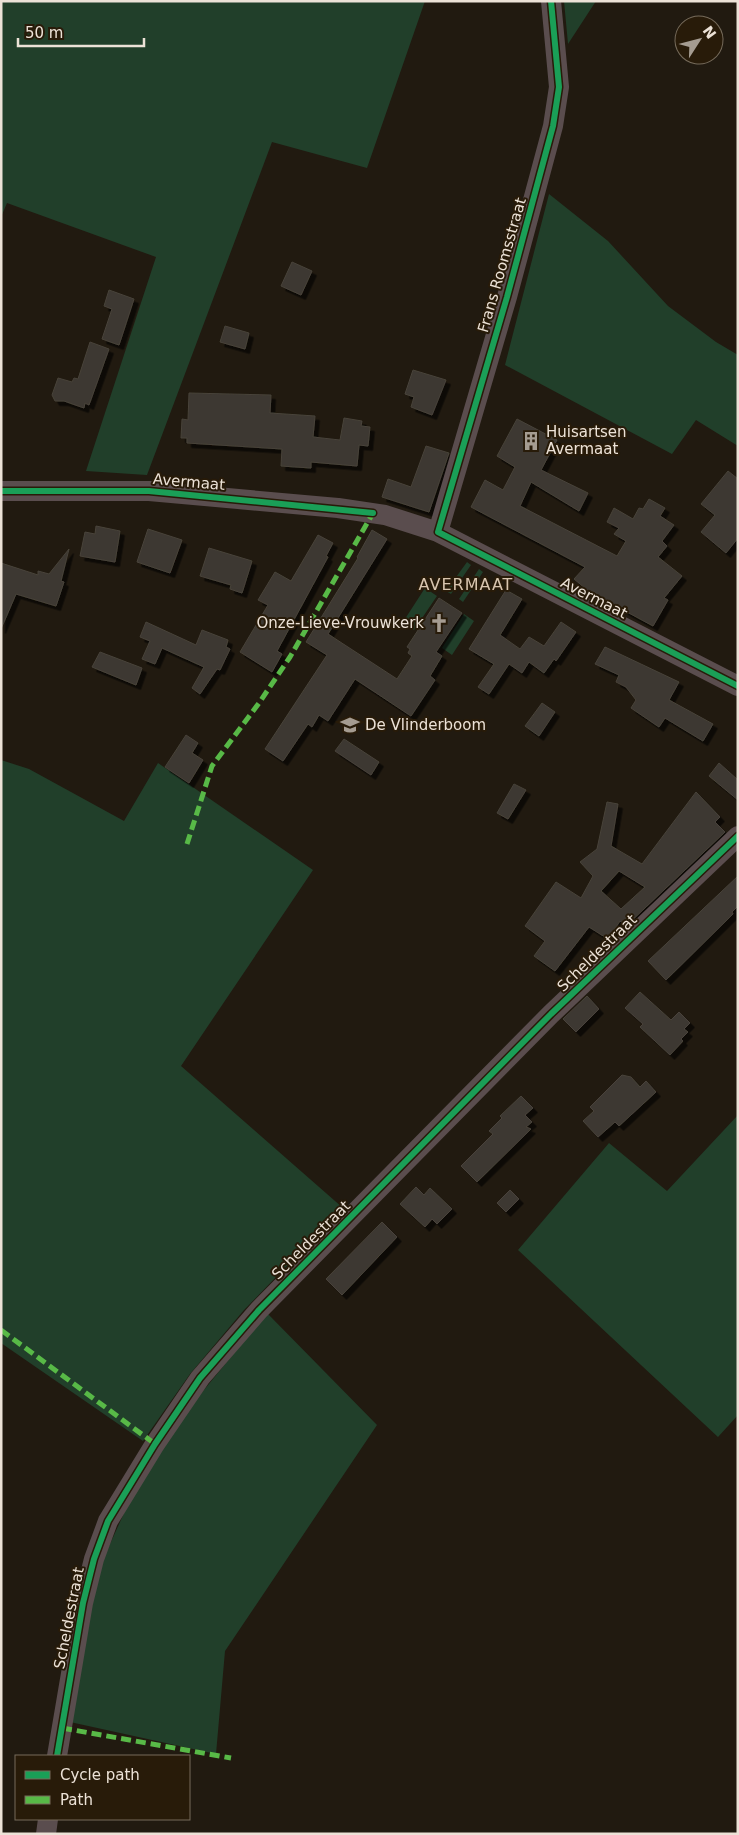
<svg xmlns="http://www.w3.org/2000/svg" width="739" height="1835" viewBox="0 0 739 1835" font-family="'DejaVu Sans',sans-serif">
  <defs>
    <filter id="shadow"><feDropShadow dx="4.5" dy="4.5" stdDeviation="0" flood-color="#0009"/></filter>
  </defs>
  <rect width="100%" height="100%" fill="#211a10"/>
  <!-- green -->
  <path fill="#213f2a" d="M1 1H425L367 168 272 142 147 475 86 471 156 257 7 203 1 217Z
    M564 1H596L568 44Z
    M549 194 608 241 668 306 716 342 738 355V446L696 420 672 454 505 365Z
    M467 562 471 565 451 594 446 591Z
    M479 569 483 572 463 602 459 599Z
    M425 588 437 596 414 630 403 622Z
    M464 614 474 621 452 655 442 648Z
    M1 760 29 769 124 821 158 763 313 870 181 1066 343 1208 244 1310 190 1374 143 1441 1 1343Z
    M738 1115V1415L718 1437 518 1250 609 1143 667 1191Z
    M267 1313 377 1425 225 1651 216 1754 70 1722 94 1591 105 1555 125 1511 181 1418Z"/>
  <!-- building -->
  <path fill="#3d3730" stroke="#48433a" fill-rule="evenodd" filter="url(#shadow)" d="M292 262 312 271 301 295 281 286Z
    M109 290 134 299 119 345 102 339 112 309 104 306Z
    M225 326 249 333 245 349 220 342Z
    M90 342 109 349 89 405 85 403 84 408 64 401H55L52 395 58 378 72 382 74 378 78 379Z
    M413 370 446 380 432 415 411 407 414 397 405 394Z
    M189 393 271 395 270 413 315 416 313 437 340 440 344 418 362 421 361 426 370 427 368 446 359 445 357 466 311 462V468L281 466 282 449 187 443V438H181L182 419 188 420Z
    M517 419 557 440 541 470 588 493 579 511 531 482 520 506 617 556 626 541 614 534 619 528 607 522 614 508 633 519 639 508 643 509 649 499 665 508 660 516 674 525 662 541 667 546 658 557 682 576 664 598 668 600 653 626 603 599 593 591 591 593 574 579 585 567 471 507 485 480 503 490 515 467 497 456Z
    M426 446 449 453 429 512 382 497 388 479 411 487Z
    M728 471 738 479V538L726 553 701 532 715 515 701 504Z
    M96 526 120 531 115 562 80 556 85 532 95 534Z
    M148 529 182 540 170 573 137 562Z
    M372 530 387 539 328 634 397 679 412 656 408 653 410 649 407 647 439 598 462 613 436 652 442 656 430 676 435 680 411 716 355 679 328 721 319 715 312 727 308 724 283 761 265 749 327 655 306 642 358 558 357 557Z
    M318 535 333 543 326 556 328 557 277 651 282 654 272 672 240 652 268 605 258 600 275 572 291 581Z
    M209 548 252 561 242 593 230 589 231 585 200 576Z
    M69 549 61 581 64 582 56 606 16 594 1 629V563L38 575V571L49 574Z
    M506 590 522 599 500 635 520 649 529 637 544 646 561 622 576 632 556 661 554 659 544 673 529 662 522 673 509 664 489 694 478 687 494 664 469 649Z
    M146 622 196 645 202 630 228 640 226 647 230 649 220 670 217 669 200 694 192 688 204 667 162 648 155 664 142 659 150 641 140 637Z
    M605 647 679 682 669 700 713 724 703 741 665 718 659 727 631 708 636 700 626 687 616 682 619 675 595 664Z
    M100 652 142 668 136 685 92 667Z
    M542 703 555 712 539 736 525 726Z
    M186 735 198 743 192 753 203 760 189 783 165 767Z
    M344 739 379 762 371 775 335 751Z
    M719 763 738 780V800L709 776Z
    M514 784 526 790 508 819 497 813Z
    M696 792 720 817 715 822 725 832 626 926 620 921 608 939 589 927 555 971 534 956 545 941 525 926 556 882 581 898 593 876 580 862 597 849 607 802 618 804 611 846 642 864ZM619 871 645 887 621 909 601 891Z
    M738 876V906L732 912 733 914 666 980 648 961Z
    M640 992 671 1020 679 1012 690 1023 684 1029 688 1032 681 1039 683 1041 670 1055 640 1027 643 1024 625 1008Z
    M587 996 599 1009 576 1032 563 1019Z
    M622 1075 631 1077 640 1087 646 1081 656 1092 619 1126 615 1122 598 1137 583 1121 594 1111 590 1107Z
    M521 1096 533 1108 525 1115 532 1122 526 1127 531 1129 477 1182 461 1166 493 1134 489 1131 502 1118 500 1116Z
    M416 1187 424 1195 430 1188 452 1209 437 1224 432 1219 425 1227 400 1204Z
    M510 1190 519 1199 506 1212 497 1203Z
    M382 1222 397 1237 342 1295 326 1279Z"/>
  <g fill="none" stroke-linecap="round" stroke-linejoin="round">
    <!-- street -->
    <path stroke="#5a4d4e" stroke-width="20" d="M1 491H149L338 508 385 515 438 532 738 686
      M438 532 507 297 553 126 559 87 551 1
      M57 1756 83 1603 94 1559 108 1521 155 1444 200 1378 259 1310 551 1014 738 836
      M46 1834 48 1819"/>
    <!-- quiet -->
    <path stroke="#58b947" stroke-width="5" stroke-dasharray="10 5" stroke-linecap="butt" d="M187 844 212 766 259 703 290 657 373 513
      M1 1330 155 1444
      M62 1728 231 1758"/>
    <!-- cycleway casing -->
    <g stroke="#281b09" stroke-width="9">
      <path id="cycleway" d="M551 1 559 87 553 126 507 297 438 532 738 686
        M1 491H149L373 513
        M57 1756 83 1603 94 1559 108 1521 155 1444 200 1378 259 1310 551 1014 738 836"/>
    </g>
    <!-- cycleway -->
    <use href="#cycleway" stroke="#1a9f57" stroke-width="6"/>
  </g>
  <!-- icons -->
  <defs>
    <g id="building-bare" transform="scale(1.5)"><path d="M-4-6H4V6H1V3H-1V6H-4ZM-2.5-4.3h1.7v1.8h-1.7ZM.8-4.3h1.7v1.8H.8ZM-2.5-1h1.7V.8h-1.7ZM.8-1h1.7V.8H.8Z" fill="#a59c91" stroke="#281b09" stroke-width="2.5" paint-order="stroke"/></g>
    <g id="church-bare" transform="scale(1.5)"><path d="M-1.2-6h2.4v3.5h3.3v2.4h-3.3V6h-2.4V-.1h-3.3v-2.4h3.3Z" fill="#a59c91" stroke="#281b09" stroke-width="2.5" paint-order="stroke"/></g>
    <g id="school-bare" transform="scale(1.5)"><path d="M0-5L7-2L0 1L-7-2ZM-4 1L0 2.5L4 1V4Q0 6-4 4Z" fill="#a59c91" stroke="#281b09" stroke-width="2.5" paint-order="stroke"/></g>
  </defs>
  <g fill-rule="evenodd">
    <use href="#building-bare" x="531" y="441"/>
    <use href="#church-bare" x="439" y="623"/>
    <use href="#school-bare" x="350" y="725"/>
  </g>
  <g text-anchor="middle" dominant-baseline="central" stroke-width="4" stroke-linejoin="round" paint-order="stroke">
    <!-- street labels -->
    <g font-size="15" fill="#ece2d7" stroke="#281b09">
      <text transform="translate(502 265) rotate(-74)">Frans Roomsstraat</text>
      <text transform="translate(189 482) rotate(5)">Avermaat</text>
      <text transform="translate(594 598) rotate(27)">Avermaat</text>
      <text transform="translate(597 953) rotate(-44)">Scheldestraat</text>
      <text transform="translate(311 1240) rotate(-45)">Scheldestraat</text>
      <text transform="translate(69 1618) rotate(-79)">Scheldestraat</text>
    </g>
    <!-- poi labels -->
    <g font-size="15" fill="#ece2d7" stroke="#281b09" text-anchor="start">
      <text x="546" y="432">Huisartsen<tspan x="546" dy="17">Avermaat</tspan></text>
      <text x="424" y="623" text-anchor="end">Onze-Lieve-Vrouwkerk</text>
      <text x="365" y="725">De Vlinderboom</text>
    </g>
    <!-- neighbourhood labels -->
    <g font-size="16" letter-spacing="1" fill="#d8c5af" stroke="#281b09">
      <text x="466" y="584">AVERMAAT</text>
    </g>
  </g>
  <!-- border -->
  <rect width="739" height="1835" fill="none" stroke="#ece2d7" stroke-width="5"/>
  <!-- legend -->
  <rect x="15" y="1755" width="175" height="65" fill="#281b09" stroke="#766b5b"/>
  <rect x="25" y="1771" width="25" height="8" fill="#1a9f57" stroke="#766b5b"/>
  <text x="60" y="1780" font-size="15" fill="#ece2d7">Cycle path</text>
  <rect x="25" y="1796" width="25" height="8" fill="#58b947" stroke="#766b5b"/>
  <text x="60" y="1805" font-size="15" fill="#ece2d7">Path</text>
  <!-- north arrow -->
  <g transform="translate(699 40) rotate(54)"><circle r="24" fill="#281b09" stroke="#766b5b"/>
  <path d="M0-4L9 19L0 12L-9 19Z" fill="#a59c91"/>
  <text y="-8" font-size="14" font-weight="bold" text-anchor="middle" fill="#ece2d7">N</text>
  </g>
  <!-- scale -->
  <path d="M18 38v8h126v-8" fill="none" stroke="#ece2d7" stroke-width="2.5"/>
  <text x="25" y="38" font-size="15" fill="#ece2d7" stroke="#281b09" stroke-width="4" paint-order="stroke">50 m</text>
</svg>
